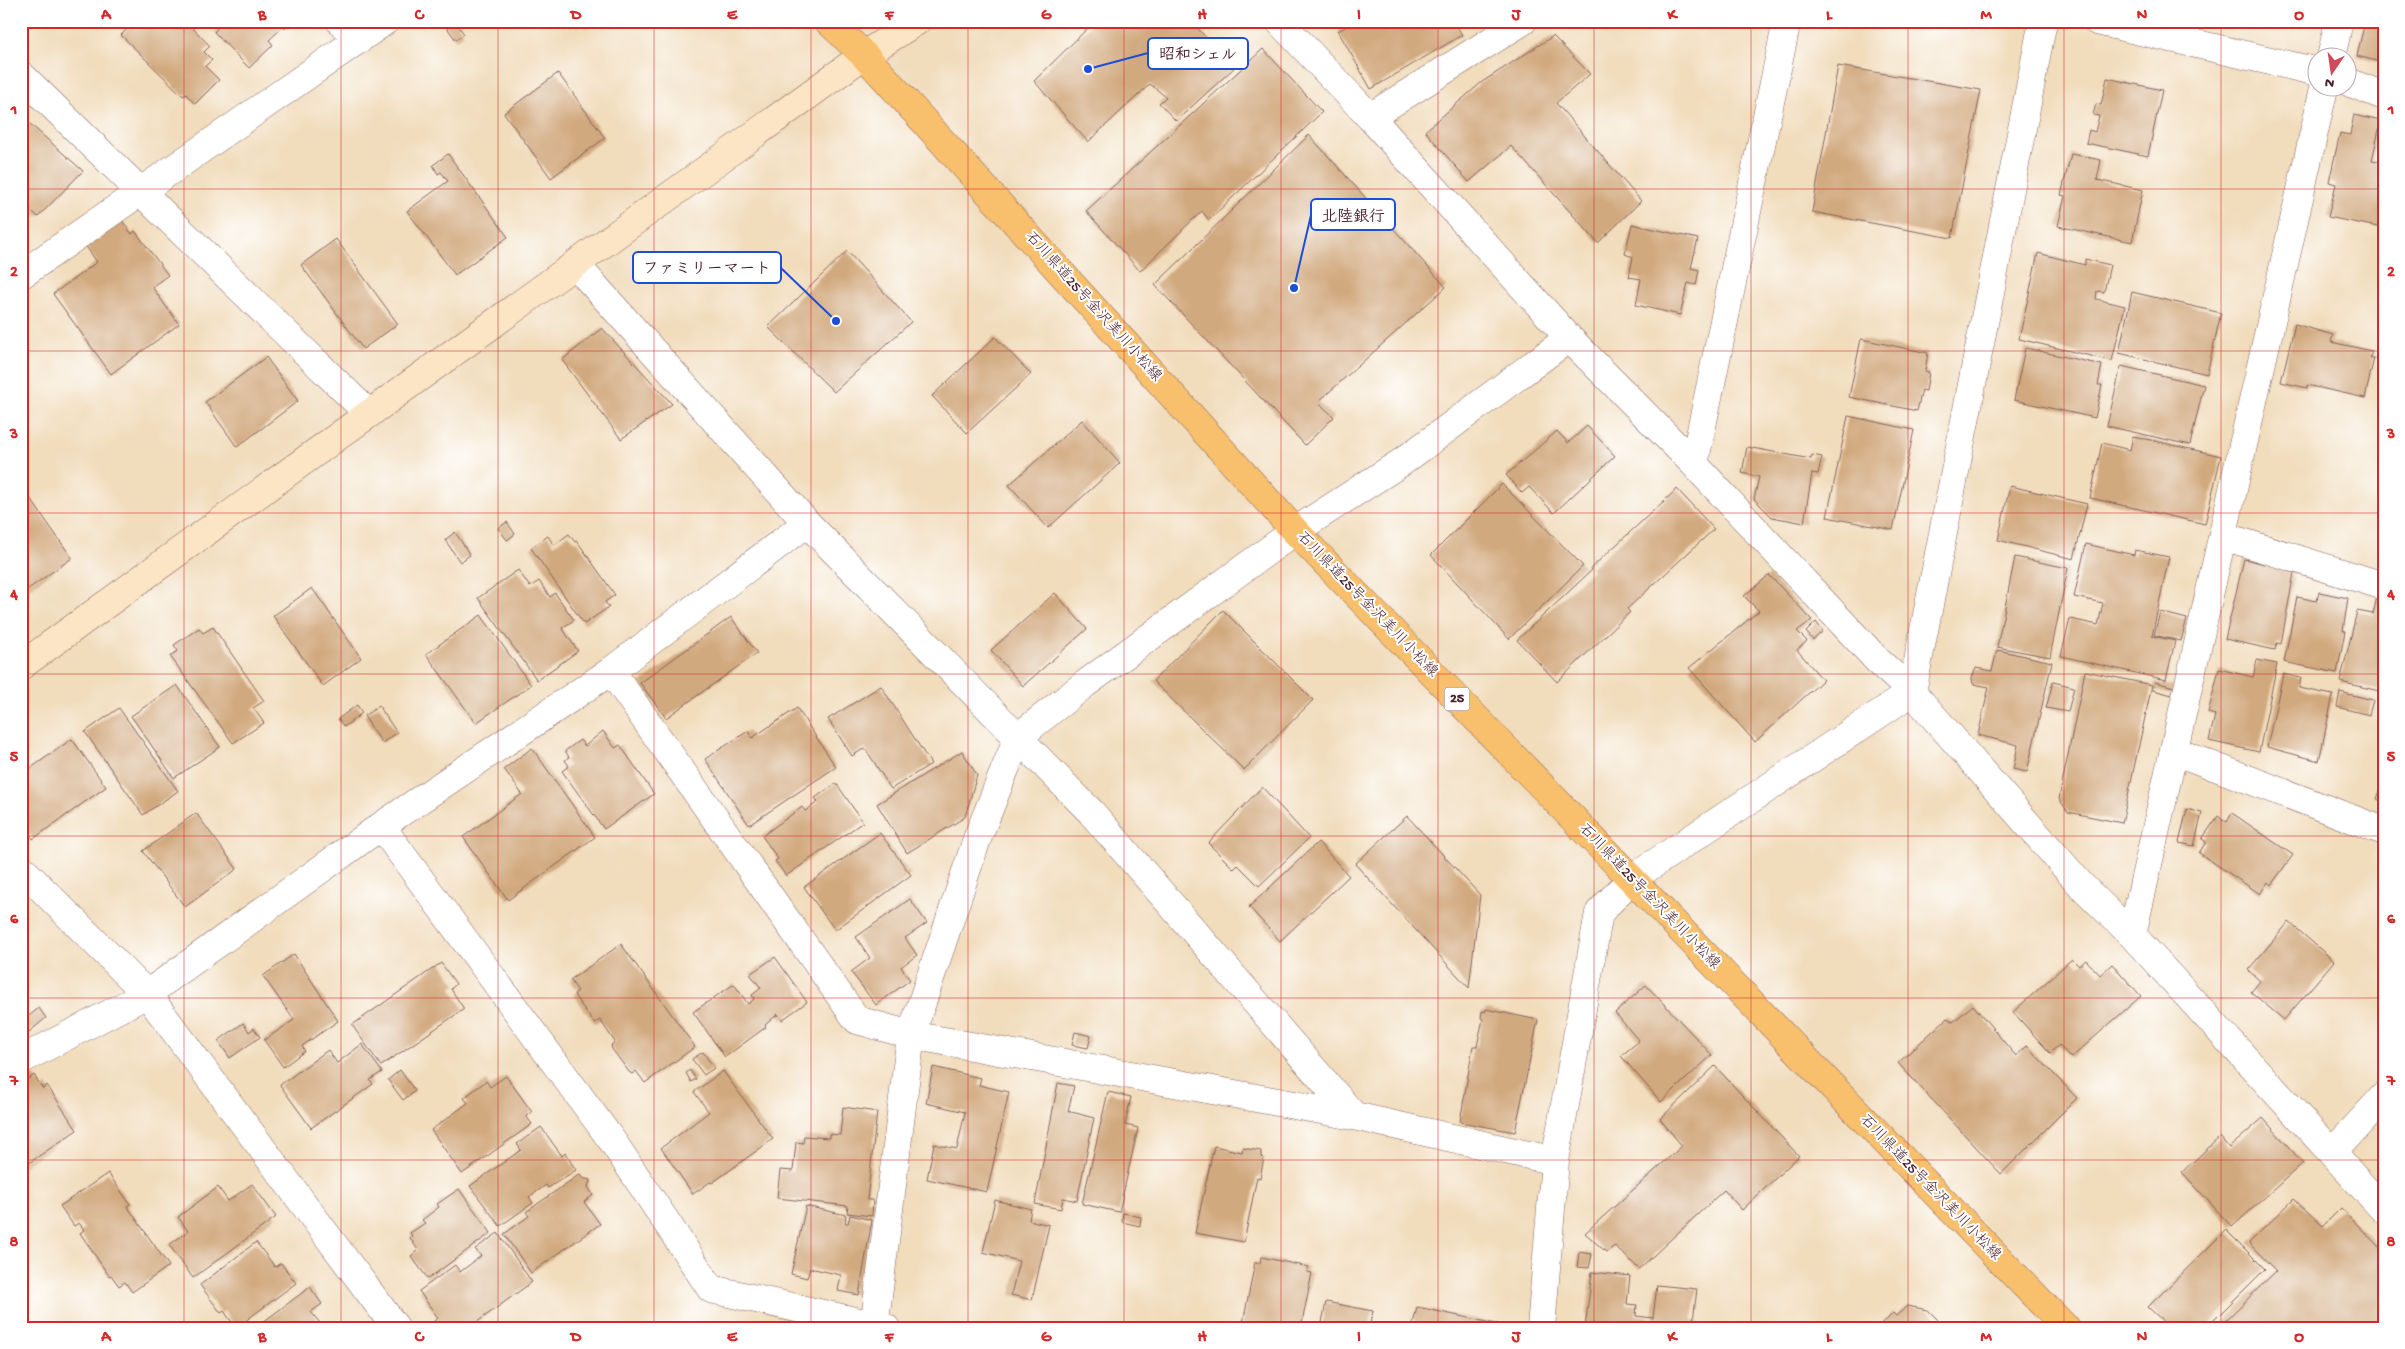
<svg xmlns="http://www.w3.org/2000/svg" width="2405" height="1349" viewBox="0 0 2405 1349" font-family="'Gochi Hand','Klee One',sans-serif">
  <rect width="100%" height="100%" fill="#fff"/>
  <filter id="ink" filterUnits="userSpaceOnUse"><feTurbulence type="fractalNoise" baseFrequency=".02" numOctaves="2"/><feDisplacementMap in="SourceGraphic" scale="10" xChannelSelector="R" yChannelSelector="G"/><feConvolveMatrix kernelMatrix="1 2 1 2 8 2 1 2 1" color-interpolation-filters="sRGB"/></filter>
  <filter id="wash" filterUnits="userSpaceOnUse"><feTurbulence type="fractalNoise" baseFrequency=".0096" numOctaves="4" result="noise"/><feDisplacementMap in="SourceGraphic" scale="20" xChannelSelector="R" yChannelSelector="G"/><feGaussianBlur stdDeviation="1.12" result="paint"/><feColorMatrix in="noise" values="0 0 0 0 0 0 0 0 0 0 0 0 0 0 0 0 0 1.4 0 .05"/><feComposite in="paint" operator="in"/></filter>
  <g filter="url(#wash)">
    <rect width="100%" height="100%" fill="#f1dcbb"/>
    <g id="blocks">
      <!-- building -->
      <path fill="#d1a97e" d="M135 21H186L210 46 204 52 212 60 205 66 219 80 195 104 186 94 183 96 121 35Z
        M218 21H294L286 29 284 26 269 40 273 45 249 68 214 32 221 24Z
        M442 21H455L464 34 456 40Z
        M1095 21H1191L1234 68 1176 121 1159 103 1166 97 1150 84 1088 142 1034 81Z
        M1356 21H1454L1462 35 1371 89 1338 31Z
        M2365 21H2384V63L2357 56Z
        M1553 36 1590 74 1556 103 1641 201 1598 243 1511 146 1469 182 1425 131 1482 82Z
        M1263 49 1322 112 1209 220 1202 211 1140 271 1086 211Z
        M1838 66 1981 90 1952 238 1812 212Z
        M558 73 605 138 551 178 504 113Z
        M2107 78 2162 90 2148 156 2086 143 2089 130 2095 132 2099 116 2093 115 2096 104 2101 105Z
        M2354 115 2381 121 2372 160 2384 162 2383 228 2328 217 2336 184 2329 182 2340 133 2350 135Z
        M21 116 83 171 38 217 21 200Z
        M1309 135 1446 287 1318 402 1334 417 1305 445 1155 285Z
        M448 154 508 237 455 275 407 211 448 181 441 172 438 174 433 165Z
        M2071 154 2101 160 2097 180 2143 190 2132 242 2058 226 2065 196 2061 195Z
        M121 219 132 234 135 231 168 275 152 287 179 324 111 374 53 294 97 262 85 245Z
        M1632 224 1698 239 1691 268 1699 270 1696 285 1688 283 1680 315 1636 305 1641 279 1629 277 1633 257 1625 254Z
        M336 239 398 324 363 349 301 265Z
        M847 251 911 322 834 392 768 327Z
        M2038 253 2085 265V259L2110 265 2104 292 2097 291 2096 299 2125 306 2112 361 2019 339Z
        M2132 292 2221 313 2207 374 2119 353Z
        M2295 324 2333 335 2331 342 2372 351 2370 358H2374L2365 398 2307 385V388L2281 382Z
        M602 328 672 404 621 439 562 360Z
        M995 337 1031 374 967 433 932 396Z
        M1861 339 1928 353 1925 371 1929 372 1926 391 1922 390 1917 411 1849 397Z
        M2025 348 2102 365 2098 385H2102L2095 418 2014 400Z
        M266 357 298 401 237 447 205 402Z
        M2121 366 2204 385 2190 445 2107 426Z
        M1848 416 1914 430 1893 530 1827 517Z
        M1082 420 1120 463 1048 528 1009 485Z
        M1587 426 1615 456 1554 513 1529 487 1522 493 1506 475 1557 431 1568 443Z
        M2133 436 2221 456 2205 524 2090 498 2102 443 2130 450Z
        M1747 447 1811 459 1812 455 1822 457 1818 474 1812 473 1804 523 1772 517 1754 499 1759 477 1742 473Z
        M1502 484 1583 566 1509 639 1431 555Z
        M21 485 72 558 21 594Z
        M2010 486 2087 504 2074 559 1998 540Z
        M1677 489 1714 529 1627 609 1630 612 1557 682 1517 640 1592 570 1591 568Z
        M507 522 515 534 507 540 498 528Z
        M455 532 470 555 460 562 445 540Z
        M569 534 575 542 577 541 615 595 605 602 609 607 584 624 531 548 548 536 554 545Z
        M2086 544 2134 555 2135 550 2169 557 2152 636 2175 641 2166 680 2061 656 2070 619 2098 625 2103 603 2074 597Z
        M2266 556 2296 562 2281 644 2277 643 2275 650 2225 639 2244 559 2265 564Z
        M2015 557 2068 568 2050 657 1997 647Z
        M518 570 530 587 539 581 550 597 555 593 574 620 562 628 578 651 537 680 478 598Z
        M1769 575 1812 620 1797 631 1807 641 1797 650 1823 680 1755 742 1689 668 1759 611 1744 596Z
        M312 588 361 658 323 686 273 616Z
        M2319 592 2348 598 2343 631H2345L2337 673 2284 662 2297 597 2317 601Z
        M1055 593 1087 629 1023 686 991 650Z
        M2377 597 2384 599V692L2340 682 2357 611 2373 614Z
        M1223 610 1313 700 1244 770 1153 681Z
        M2160 612 2187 619 2181 641 2154 635Z
        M481 615 531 685 476 723 426 654Z
        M731 617 757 653 666 718 640 683Z
        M1816 622 1823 631 1813 640 1806 632Z
        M213 627 264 701 253 708 264 723 233 743 170 656 178 651 174 645 199 628 203 633Z
        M1997 650 2052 662 2027 772 2013 769 2018 745 1978 735 1989 687 1973 684 1972 678 1976 668 1992 671Z
        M2257 660 2277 664 2259 752 2209 741 2215 715 2208 713 2219 669 2253 677Z
        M2085 671 2152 685 2122 823 2068 812 2059 799Z
        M2283 674 2301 678 2299 688 2333 695 2319 761 2267 747Z
        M2053 682 2074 687 2068 712 2046 708Z
        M2155 682 2174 687 2172 695 2153 690Z
        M177 685 220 747 174 778 131 716Z
        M881 686 931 764 891 789 865 748 852 756 828 719Z
        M2340 692 2373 700 2369 715 2337 707Z
        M357 705 362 713 344 727 338 719Z
        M379 706 397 733 382 743 364 716Z
        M119 708 178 791 143 815 85 732Z
        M797 708 836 767 749 825 705 759 748 731 752 738Z
        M603 731 615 748 620 745 654 794 604 829 562 771 569 766 565 760 569 757 565 751 580 740 585 746Z
        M72 739 106 787 33 839 21 822V775Z
        M532 748 595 837 508 900 463 837 522 794 504 769Z
        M962 751 977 775 965 817 907 853 877 804Z
        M2384 780V812L2380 811 2383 802 2377 799Z
        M836 783 863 822 786 876 775 861 778 859 762 836 802 807 805 811 818 802 815 798Z
        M1262 787 1309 838 1259 886 1238 865 1234 869 1208 843Z
        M2187 809 2202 813 2194 846 2179 843Z
        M196 813 237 869 185 907 143 851Z
        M2232 813 2293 855 2271 885 2268 882 2260 894 2199 853 2206 842 2202 839 2218 816 2227 822Z
        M1407 816 1480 895 1469 988 1355 864Z
        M880 833 911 875 835 930 804 887Z
        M1318 842 1349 876 1280 941 1249 907Z
        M910 899 927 923 905 938 917 955 901 967 910 980 876 1005 851 972 870 958 856 937Z
        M2289 922 2334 961 2284 1020 2251 992 2260 981 2248 970Z
        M621 944 695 1047 645 1083 636 1071 632 1074 629 1072 612 1049 611 1045 615 1042 600 1020 595 1023 592 1020 576 998 574 994 578 991 570 980Z
        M294 954 338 1021 302 1046 305 1051 283 1067 264 1040 294 1020 263 976Z
        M775 957 807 1002 782 1020 778 1014 765 1025 766 1027 725 1057 693 1012 734 984 748 1004 754 999 752 995 761 988 750 974Z
        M2072 959 2079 966 2086 960 2100 975 2112 964 2141 996 2071 1058 2059 1045 2050 1053 2013 1012Z
        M441 963 456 984 451 989 464 1009 381 1066 352 1025Z
        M1646 985 1712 1055 1661 1102 1621 1056 1639 1041 1615 1013Z
        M1973 1005 2016 1056 2027 1046 2077 1098 2001 1174 1898 1063 1947 1018 1953 1022Z
        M39 1008 46 1018 29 1032 21 1022Z
        M1486 1009 1538 1020 1515 1132 1460 1122 1473 1046H1477L1483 1019 1481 1018 1482 1011 1485 1012Z
        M243 1023 249 1032 254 1028 260 1037 230 1058 218 1041Z
        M1075 1032 1091 1036 1088 1048 1072 1045Z
        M362 1044 382 1072 370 1080 373 1084 311 1128 280 1085 328 1050 337 1063Z
        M703 1052 714 1068 704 1075 692 1059Z
        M1715 1066 1799 1156 1742 1210 1724 1190 1639 1269 1615 1246 1606 1252 1585 1233 1682 1146 1660 1119Z
        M933 1067 981 1078 979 1085 1009 1092 987 1192 927 1179 934 1144 957 1149 965 1112 926 1103Z
        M400 1070 415 1091 403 1100 388 1080Z
        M690 1070 696 1079 691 1082 686 1073Z
        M723 1071 773 1139 712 1183 710 1182 693 1194 661 1148 709 1112 694 1092Z
        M34 1075 43 1089 47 1085 77 1130 23 1167 21 1164V1084Z
        M506 1076 532 1112 526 1116 532 1124 462 1174 431 1130 468 1103 464 1098 486 1081 490 1087Z
        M1058 1083 1074 1086 1068 1111 1094 1118 1077 1201 1063 1198 1061 1209 1035 1204Z
        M1108 1092 1131 1097 1125 1125 1138 1128 1119 1212 1082 1204Z
        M843 1107 877 1112 867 1200H873L872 1216 847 1213 848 1206 777 1198 780 1170 793 1171 796 1142 803 1143 804 1136 829 1138V1134L840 1135Z
        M2263 1118 2303 1163 2232 1227 2182 1172 2220 1137 2229 1148Z
        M541 1127 562 1156 565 1153 576 1170 548 1188 546 1185 529 1197 533 1203 500 1226 470 1186 521 1150 517 1144Z
        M1214 1146 1242 1152 1243 1148 1261 1151V1157L1264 1158 1260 1178 1257 1177 1244 1242 1195 1233Z
        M108 1173 130 1204 127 1206 169 1266 132 1292 125 1282 119 1286 111 1275 109 1276 80 1233 84 1230 79 1223 74 1226 60 1206Z
        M580 1174 582 1178 590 1180 588 1187 593 1195 584 1202 600 1224 531 1273 504 1234 529 1216 526 1212Z
        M252 1184 276 1217 193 1278 169 1245 188 1231 178 1217 218 1187 228 1201Z
        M459 1189 491 1233 428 1279 411 1256 418 1250 410 1238 412 1236 410 1233 425 1223 422 1220 439 1207 437 1204Z
        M2294 1199 2323 1226 2341 1208 2384 1252V1328H2218L2276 1271 2249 1243Z
        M995 1200 1031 1209 1029 1220 1049 1225 1032 1300 1011 1295 1019 1261 983 1252Z
        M806 1206 846 1215 845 1223H848L850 1215 872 1220 859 1295 838 1291 841 1275 810 1268 807 1278 791 1274Z
        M1123 1213 1141 1217 1140 1226 1122 1222Z
        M2226 1230 2265 1269 2206 1328H2170L2148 1307Z
        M498 1233 532 1282 469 1328H425L438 1318 419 1291 455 1265 460 1272 481 1256 475 1249Z
        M256 1242 275 1267 281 1263 296 1283 236 1328 224 1311 221 1313 200 1285Z
        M1579 1252 1592 1254 1589 1268 1577 1267Z
        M1261 1257 1309 1267 1307 1272 1312 1273 1301 1328H1242L1255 1262 1260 1263Z
        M1592 1272 1630 1276 1627 1304 1637 1305 1636 1316 1653 1318 1657 1285 1697 1289 1693 1321 1700 1322V1328H1585Z
        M310 1287 322 1304 311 1312 324 1328H261L259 1325Z
        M1326 1302 1373 1311 1369 1328H1321Z
        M1907 1306 1928 1310 1946 1328H1879L1893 1313 1896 1316Z
        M1417 1307 1506 1326V1328H1412Z"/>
    </g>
  </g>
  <g filter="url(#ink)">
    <use href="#blocks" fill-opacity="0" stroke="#84615d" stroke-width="1"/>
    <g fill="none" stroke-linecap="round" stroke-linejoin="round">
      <!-- street casing -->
      <g stroke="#84615d" stroke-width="29">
        <path id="street" d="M340 21 359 40
          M1279 21 1370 117 1569 338 1694 464 1878 661 1912 692 2081 885 2132 935 2384 1210
          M2097 21 2318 72
          M2331 58 2339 21
          M21 75 369 414
          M2348 82 2384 96
          M1370 117 1523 21
          M575 264 807 523 1091 812 1354 1116 1555 1161
          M21 275 385 21
          M1694 464 1787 21
          M2223 536 2384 586
          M611 671 857 1020 911 1035 1354 1116
          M2174 751 2384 831
          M381 826 613 1142 711 1289 886 1328
          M21 868 147 994 396 1328
          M2132 935 2324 88
          M21 1060 147 994 381 826 611 671 807 523
          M2333 1152 2384 1096
          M874 1328 911 1035 977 839 1018 737 1085 684 1295 531 1402 462 1569 338
          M1541 1328 1555 1161 1599 913 1631 879 1912 692 2043 21"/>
      </g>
      <!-- secondary casing -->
      <g stroke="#84615d" stroke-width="29">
        <path id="secondary" d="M21 666 864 55 917 21"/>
      </g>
      <!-- primary casing -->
      <g stroke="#84615d" stroke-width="29">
        <path id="primary" d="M828 21 864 55 1295 531 2066 1328"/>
      </g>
      <!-- street -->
      <use href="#street" stroke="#fff" stroke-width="28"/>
      <!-- secondary -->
      <use href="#secondary" stroke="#fce5c4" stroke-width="28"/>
      <!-- primary -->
      <use href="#primary" stroke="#f8bf6c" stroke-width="28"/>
    </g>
  </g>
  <!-- grid -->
  <path fill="none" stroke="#d62828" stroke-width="1" stroke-opacity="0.55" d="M184 21V1328M341 21V1328M498 21V1328M654 21V1328M811 21V1328M968 21V1328M1124 21V1328M1281 21V1328M1438 21V1328M1594 21V1328M1751 21V1328M1908 21V1328M2064 21V1328M2221 21V1328M21 189H2384M21 351H2384M21 513H2384M21 674H2384M21 836H2384M21 998H2384M21 1160H2384"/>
  <g text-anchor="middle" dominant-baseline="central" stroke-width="4" stroke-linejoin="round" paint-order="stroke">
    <!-- shield labels -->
    <rect fill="#fff" stroke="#80626b" stroke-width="1" x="1444.5" y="687.5" width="25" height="23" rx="4"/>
    <g font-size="14" font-weight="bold" fill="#4a1f2b">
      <text x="1457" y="699">25</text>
    </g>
    <!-- street labels -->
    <g font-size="15" fill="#4a1f2b" stroke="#fff">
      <text transform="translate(1093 307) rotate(48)">石川県道25号金沢美川小松線</text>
      <text transform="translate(1367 605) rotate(46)">石川県道25号金沢美川小松線</text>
      <text transform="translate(1649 897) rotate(46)">石川県道25号金沢美川小松線</text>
      <text transform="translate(1930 1188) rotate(46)">石川県道25号金沢美川小松線</text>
    </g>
  </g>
  <!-- callouts -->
  <path fill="none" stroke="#1d4ed8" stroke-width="2" d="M1088 69L1148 53M1294 288L1311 215M836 321L781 268"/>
  <g fill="#1d4ed8" stroke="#fff" stroke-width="2">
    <circle cx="1088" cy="69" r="5"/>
    <circle cx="1294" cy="288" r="5"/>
    <circle cx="836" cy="321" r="5"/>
  </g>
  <g fill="#fff" stroke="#1d4ed8" stroke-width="2">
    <rect x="1148" y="38" width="100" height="31" rx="5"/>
    <rect x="1311" y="199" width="84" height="31" rx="5"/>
    <rect x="633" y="252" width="148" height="31" rx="5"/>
  </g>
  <g font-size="16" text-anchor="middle" font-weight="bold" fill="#4a1f2b">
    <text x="1198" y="59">昭和シェル</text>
    <text x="1353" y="221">北陸銀行</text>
    <text x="707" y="273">ファミリーマート</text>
  </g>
  <!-- margin -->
  <rect width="2405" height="1349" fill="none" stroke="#fff" stroke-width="55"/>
  <!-- north arrow -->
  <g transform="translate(2332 72) rotate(193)"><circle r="24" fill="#ffffff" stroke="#b7a5aa"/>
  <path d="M0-4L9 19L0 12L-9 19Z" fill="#d1495b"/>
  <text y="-8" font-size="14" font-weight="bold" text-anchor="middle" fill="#4a1f2b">N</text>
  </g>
  <rect x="28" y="28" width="2350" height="1294" fill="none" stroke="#d62828" stroke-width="2"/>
  <g font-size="16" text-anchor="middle" font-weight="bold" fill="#d62828">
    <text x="106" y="19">A</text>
    <text x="262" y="19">B</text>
    <text x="419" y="19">C</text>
    <text x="576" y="19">D</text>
    <text x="732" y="19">E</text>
    <text x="889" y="19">F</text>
    <text x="1046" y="19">G</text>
    <text x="1202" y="19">H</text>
    <text x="1359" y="19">I</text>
    <text x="1516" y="19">J</text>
    <text x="1672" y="19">K</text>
    <text x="1829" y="19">L</text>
    <text x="1986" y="19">M</text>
    <text x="2142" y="19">N</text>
    <text x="2299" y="19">O</text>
    <text x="14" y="114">1</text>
    <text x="2391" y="114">1</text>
    <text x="14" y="276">2</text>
    <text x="2391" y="276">2</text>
    <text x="14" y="438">3</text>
    <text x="2391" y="438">3</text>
    <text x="14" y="599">4</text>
    <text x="2391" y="599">4</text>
    <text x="14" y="761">5</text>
    <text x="2391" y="761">5</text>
    <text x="14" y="923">6</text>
    <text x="2391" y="923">6</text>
    <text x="14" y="1085">7</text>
    <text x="2391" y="1085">7</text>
    <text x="14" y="1246">8</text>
    <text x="2391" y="1246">8</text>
    <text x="106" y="1341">A</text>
    <text x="262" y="1341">B</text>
    <text x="419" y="1341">C</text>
    <text x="576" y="1341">D</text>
    <text x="732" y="1341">E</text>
    <text x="889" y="1341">F</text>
    <text x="1046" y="1341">G</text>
    <text x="1202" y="1341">H</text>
    <text x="1359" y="1341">I</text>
    <text x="1516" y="1341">J</text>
    <text x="1672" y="1341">K</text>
    <text x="1829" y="1341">L</text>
    <text x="1986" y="1341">M</text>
    <text x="2142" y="1341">N</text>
    <text x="2299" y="1341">O</text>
  </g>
</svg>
